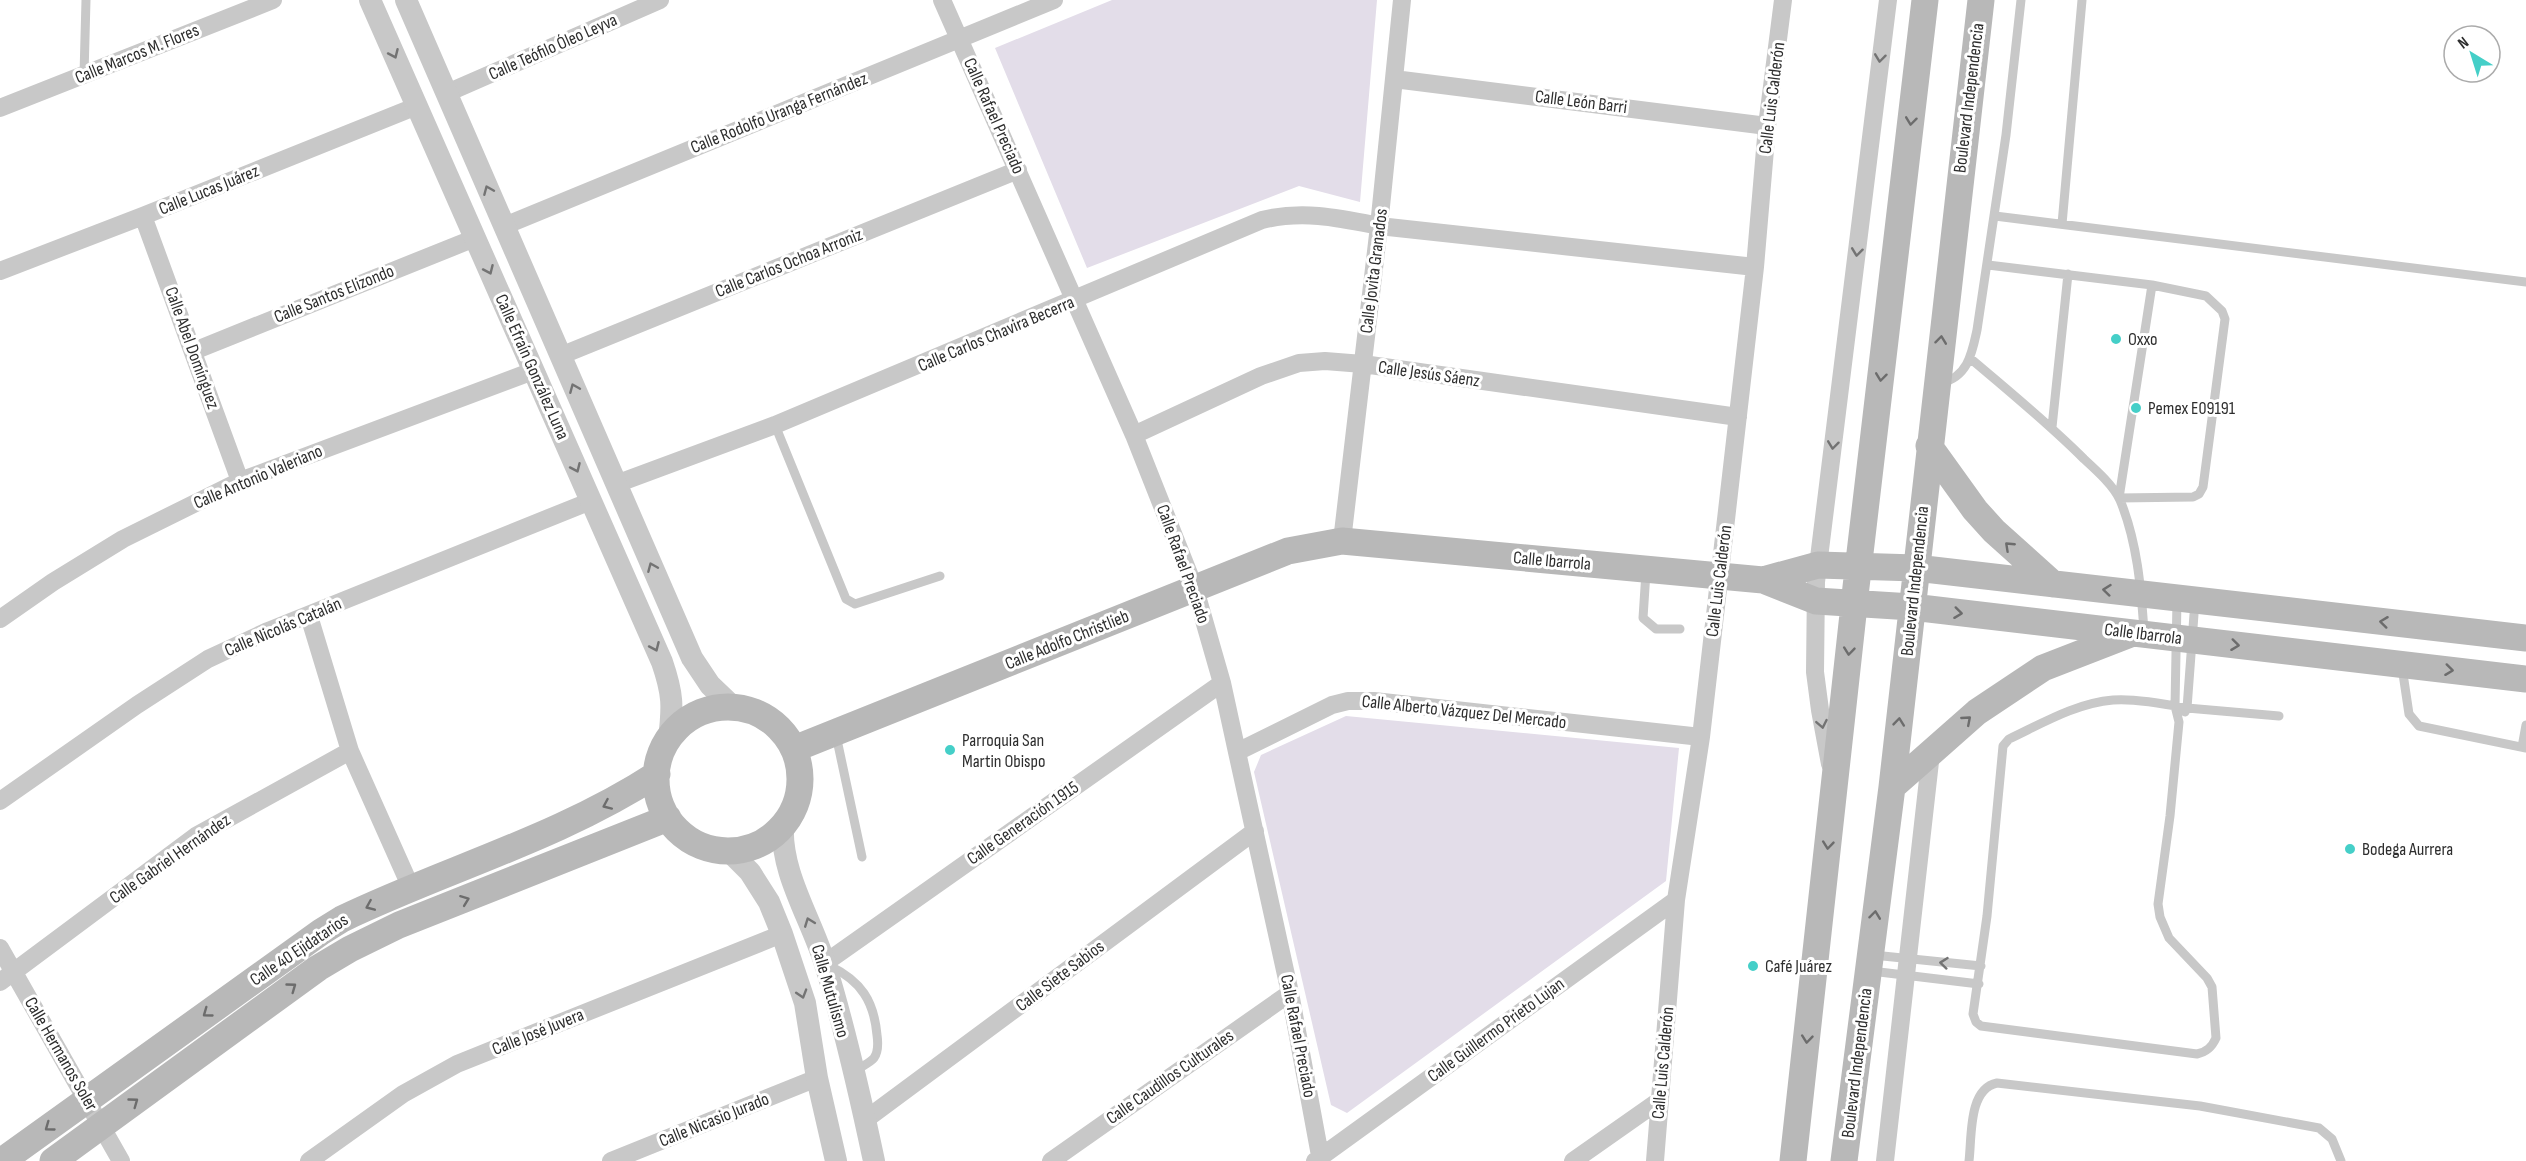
<svg xmlns="http://www.w3.org/2000/svg" width="2526" height="1161" viewBox="0 0 2526 1161" font-family="'Sofia Sans Condensed',sans-serif">
  <rect width="100%" height="100%" fill="#fff"/>
  <!-- park -->
  <path fill="#e3dde9" d="M1112 0H1377L1360 202 1299 186 1087 268 995 48Z
    M1346 716 1679 748 1666 881 1347 1113 1331 1105 1254 772 1261 755Z"/>
  <g fill="none" stroke-linecap="round" stroke-linejoin="round">
    <!-- service -->
    <path stroke="#c8c8c8" stroke-width="9" d="M84 75 86 0
      M1995 216 2526 282
      M2062 224 2082 0
      M1988 265 2152 285 2206 296 2222 311 2225 319 2203 487 2199 494 2193 497 2119 498 2152 285
      M1971 359C2009 391 2048 423 2084 459 2096 470 2113 485 2120 500 2137 541 2141 587 2144 631
      M1941 383C1968 377 1972 353 1977 330L2006 135 2021 0
      M775 425 846 599 855 604 940 576
      M2052 427 2068 274
      M1646 572 1643 618 1656 629H1680
      M2177 600 2175 706 2179 722 2170 816 2158 904 2160 917 2169 938 2207 978 2212 987 2216 1038C2212 1047 2207 1052 2197 1054L1981 1026 1976 1022 1973 1014 1987 916 2003 746 2009 739C2041 724 2076 703 2113 700 2134 698 2166 704 2187 708L2279 716
      M2402 667 2409 714 2419 726 2526 748
      M2185 712 2187 708 2195 601
      M836 735 862 857
      M2522 747 2526 725
      M1873 955 1981 966
      M830 966C861 981 874 1001 877 1035 878 1042 879 1051 874 1058 870 1063 860 1067 855 1071
      M1871 971 1979 984
      M1969 1161C1972 1137 1968 1089 1997 1083L2200 1106 2319 1128 2332 1139 2341 1161"/>
    <!-- minor -->
    <path stroke="#c8c8c8" stroke-width="18" d="M942 0 1134 435 1195 589 1222 683 1237 752 1290 993 1321 1161
      M1394 79 1767 126
      M447 93 660 0
      M0 108 273 0
      M143 216 240 481
      M504 226 1054 0
      M0 271 143 216 417 106
      M194 351 475 238
      M560 356 1018 170
      M1134 435 1261 376 1299 363 1325 361 1363 364 1738 417
      M616 484 775 425 1262 220C1303 210 1339 218 1379 226L1755 267
      M1342 541 1379 226 1402 0
      M309 616 350 751 412 890
      M0 619 53 582 123 539 240 481 533 371
      M1237 752 1332 705 1348 701H1374L1701 737
      M1830 764 1820 710 1815 672 1816 582 1888 0
      M0 801 137 705 208 659 268 631 591 501
      M0 948 121 1161
      M825 963 1222 683
      M0 982 196 836 350 751
      M865 1120 1255 831
      M309 1161 403 1094 457 1064 782 934
      M611 1161 817 1078
      M1051 1161 1290 993
      M1315 1161 1676 900
      M1573 1161 1660 1100
      M1655 1161 1676 900 1701 737 1755 267 1767 126 1783 0
      M1885 1161 1931 753"/>
    <!-- tertiary -->
    <path stroke="#c8c8c8" stroke-width="22" d="M370 0 662 662C673 694 673 706 669 739
      M406 0 692 658 710 685 733 707
      M783 824C780 873 811 918 825 964 845 1028 860 1095 874 1161
      M729 851 750 872 769 902 782 934 805 1003 817 1078 836 1161"/>
    <!-- secondary -->
    <path stroke="#b8b8b8" stroke-width="27" d="M1929 446 1975 510 1994 531 2053 584
      M1763 580 1818 565 1916 568 2526 638
      M656 779a72 72 0 1 1 144 0a72 72 0 1 1-144 0Z
      M794 749 1288 551 1342 541 1763 580 1816 601 1912 607 2526 679
      M1892 787 1977 712 2043 668 2128 635
      M2 1161 321 932 342 919C446 869 559 838 657 774
      M53 1161 318 968 350 949 399 925 668 818
      M1793 1161 1856 587 1925 0
      M1844 1161 1892 787 1981 0"/>
  </g>
  <!-- one-way arrows -->
  <defs><path id="oneway-chevron" d="M-2-3.5L2.5 0L-2 3.5" fill="none" stroke-width="1.6" stroke-linecap="round" stroke-linejoin="round" transform="scale(1.5)"/></defs>
  <g stroke="#737373">
    <use href="#oneway-chevron" transform="translate(394 54) rotate(66)"/>
    <use href="#oneway-chevron" transform="translate(1880 58) rotate(97)"/>
    <use href="#oneway-chevron" transform="translate(488 190) rotate(-113)"/>
    <use href="#oneway-chevron" transform="translate(1857 252) rotate(97)"/>
    <use href="#oneway-chevron" transform="translate(489 270) rotate(66)"/>
    <use href="#oneway-chevron" transform="translate(574 388) rotate(-113)"/>
    <use href="#oneway-chevron" transform="translate(1833 445) rotate(97)"/>
    <use href="#oneway-chevron" transform="translate(576 468) rotate(66)"/>
    <use href="#oneway-chevron" transform="translate(652 567) rotate(-113)"/>
    <use href="#oneway-chevron" transform="translate(655 647) rotate(66)"/>
    <use href="#oneway-chevron" transform="translate(1822 724) rotate(79)"/>
    <use href="#oneway-chevron" transform="translate(809 922) rotate(-111)"/>
    <use href="#oneway-chevron" transform="translate(1944 963) rotate(-174)"/>
    <use href="#oneway-chevron" transform="translate(802 994) rotate(73)"/>
  </g>
  <g stroke="#6c6c6c">
    <use href="#oneway-chevron" transform="translate(1911 121) rotate(97)"/>
    <use href="#oneway-chevron" transform="translate(1941 340) rotate(-83)"/>
    <use href="#oneway-chevron" transform="translate(1881 377) rotate(97)"/>
    <use href="#oneway-chevron" transform="translate(2009 546) rotate(-137)"/>
    <use href="#oneway-chevron" transform="translate(2107 590) rotate(-174)"/>
    <use href="#oneway-chevron" transform="translate(1958 613) rotate(7)"/>
    <use href="#oneway-chevron" transform="translate(2384 622) rotate(-173)"/>
    <use href="#oneway-chevron" transform="translate(2235 645) rotate(7)"/>
    <use href="#oneway-chevron" transform="translate(1849 651) rotate(96)"/>
    <use href="#oneway-chevron" transform="translate(2449 670) rotate(7)"/>
    <use href="#oneway-chevron" transform="translate(1967 720) rotate(-41)"/>
    <use href="#oneway-chevron" transform="translate(1899 722) rotate(-84)"/>
    <use href="#oneway-chevron" transform="translate(607 805) rotate(156)"/>
    <use href="#oneway-chevron" transform="translate(1828 845) rotate(96)"/>
    <use href="#oneway-chevron" transform="translate(465 900) rotate(-21)"/>
    <use href="#oneway-chevron" transform="translate(370 906) rotate(157)"/>
    <use href="#oneway-chevron" transform="translate(1875 915) rotate(-83)"/>
    <use href="#oneway-chevron" transform="translate(292 987) rotate(-36)"/>
    <use href="#oneway-chevron" transform="translate(207 1013) rotate(144)"/>
    <use href="#oneway-chevron" transform="translate(1807 1039) rotate(96)"/>
    <use href="#oneway-chevron" transform="translate(134 1102) rotate(-36)"/>
    <use href="#oneway-chevron" transform="translate(49 1127) rotate(144)"/>
  </g>
  <!-- markers -->
  <g fill="#45cfc8" stroke="#fff" stroke-width="2">
    <circle cx="2116" cy="339" r="6"/>
    <circle cx="2136" cy="408" r="6"/>
    <circle cx="950" cy="750" r="6"/>
    <circle cx="2350" cy="849" r="6"/>
    <circle cx="1753" cy="966" r="6"/>
  </g>
  <g text-anchor="middle" dominant-baseline="central" stroke-width="6" stroke-linejoin="round" paint-order="stroke">
    <!-- street labels -->
    <g font-size="18" fill="#2e2e2e" stroke="#fff">
      <text transform="translate(553 47) rotate(-24)">Calle Teófilo Óleo Leyva</text>
      <text transform="translate(137 54) rotate(-22)">Calle Marcos M. Flores</text>
      <text transform="translate(1772 98) rotate(-83)">Calle Luis Calderón</text>
      <text transform="translate(1969 98) rotate(-83)">Boulevard Independencia</text>
      <text transform="translate(1581 102) rotate(7)">Calle León Barri</text>
      <text transform="translate(779 113) rotate(-22)">Calle Rodolfo Uranga Fernández</text>
      <text transform="translate(994 116) rotate(66)">Calle Rafael Preciado</text>
      <text transform="translate(209 190) rotate(-22)">Calle Lucas Juárez</text>
      <text transform="translate(789 263) rotate(-22)">Calle Carlos Ochoa Arroniz</text>
      <text transform="translate(1374 271) rotate(-83)">Calle Jovita Granados</text>
      <text transform="translate(334 294) rotate(-22)">Calle Santos Elizondo</text>
      <text transform="translate(996 334) rotate(-23)">Calle Carlos Chavira Becerra</text>
      <text transform="translate(192 348) rotate(70)">Calle Abel Domínguez</text>
      <text transform="translate(532 367) rotate(66)">Calle Efraín González Luna</text>
      <text transform="translate(1429 374) rotate(8)">Calle Jesús Sáenz</text>
      <text transform="translate(258 477) rotate(-23)">Calle Antonio Valeriano</text>
      <text transform="translate(1552 561) rotate(5)">Calle Ibarrola</text>
      <text transform="translate(1183 564) rotate(70)">Calle Rafael Preciado</text>
      <text transform="translate(1719 581) rotate(-83)">Calle Luis Calderón</text>
      <text transform="translate(1915 581) rotate(-84)">Boulevard Independencia</text>
      <text transform="translate(283 627) rotate(-23)">Calle Nicolás Catalán</text>
      <text transform="translate(2143 634) rotate(7)">Calle Ibarrola</text>
      <text transform="translate(1067 640) rotate(-22)">Calle Adolfo Christlieb</text>
      <text transform="translate(1464 712) rotate(6)">Calle Alberto Vázquez Del Mercado</text>
      <text transform="translate(1023 823) rotate(-35)">Calle Generación 1915</text>
      <text transform="translate(170 859) rotate(-35)">Calle Gabriel Hernández</text>
      <text transform="translate(299 950) rotate(-34)">Calle 40 Ejidatarios</text>
      <text transform="translate(1060 976) rotate(-37)">Calle Siete Sabios</text>
      <text transform="translate(830 991) rotate(74)">Calle Mutulismo</text>
      <text transform="translate(1496 1030) rotate(-36)">Calle Guillermo Prieto Lujan</text>
      <text transform="translate(538 1032) rotate(-22)">Calle José Juvera</text>
      <text transform="translate(1298 1036) rotate(79)">Calle Rafael Preciado</text>
      <text transform="translate(61 1054) rotate(60)">Calle Hermanos Soler</text>
      <text transform="translate(1663 1063) rotate(-85)">Calle Luis Calderón</text>
      <text transform="translate(1857 1063) rotate(-83)">Boulevard Independencia</text>
      <text transform="translate(1170 1077) rotate(-35)">Calle Caudillos Culturales</text>
      <text transform="translate(714 1120) rotate(-22)">Calle Nicasio Jurado</text>
    </g>
    <!-- poi labels -->
    <g font-size="18" fill="#2e2e2e" stroke="#fff" text-anchor="start">
      <text x="2128" y="339">Oxxo</text>
      <text x="2148" y="408">Pemex E09191</text>
      <text x="962" y="740">Parroquia San<tspan x="962" dy="21">Martin Obispo</tspan></text>
      <text x="2362" y="849">Bodega Aurrera</text>
      <text x="1765" y="966">Café Juárez</text>
    </g>
  </g>
  <!-- north arrow -->
  <g transform="translate(2472 54) rotate(322)"><circle r="28" fill="#ffffff" stroke="#ababab" stroke-width="1.5"/>
  <path d="M0-4.5L10 22L0 15L-10 22Z" fill="#45cfc8"/>
  <text y="-9" font-size="16" font-weight="bold" text-anchor="middle" fill="#2e2e2e">N</text>
  </g>
</svg>
